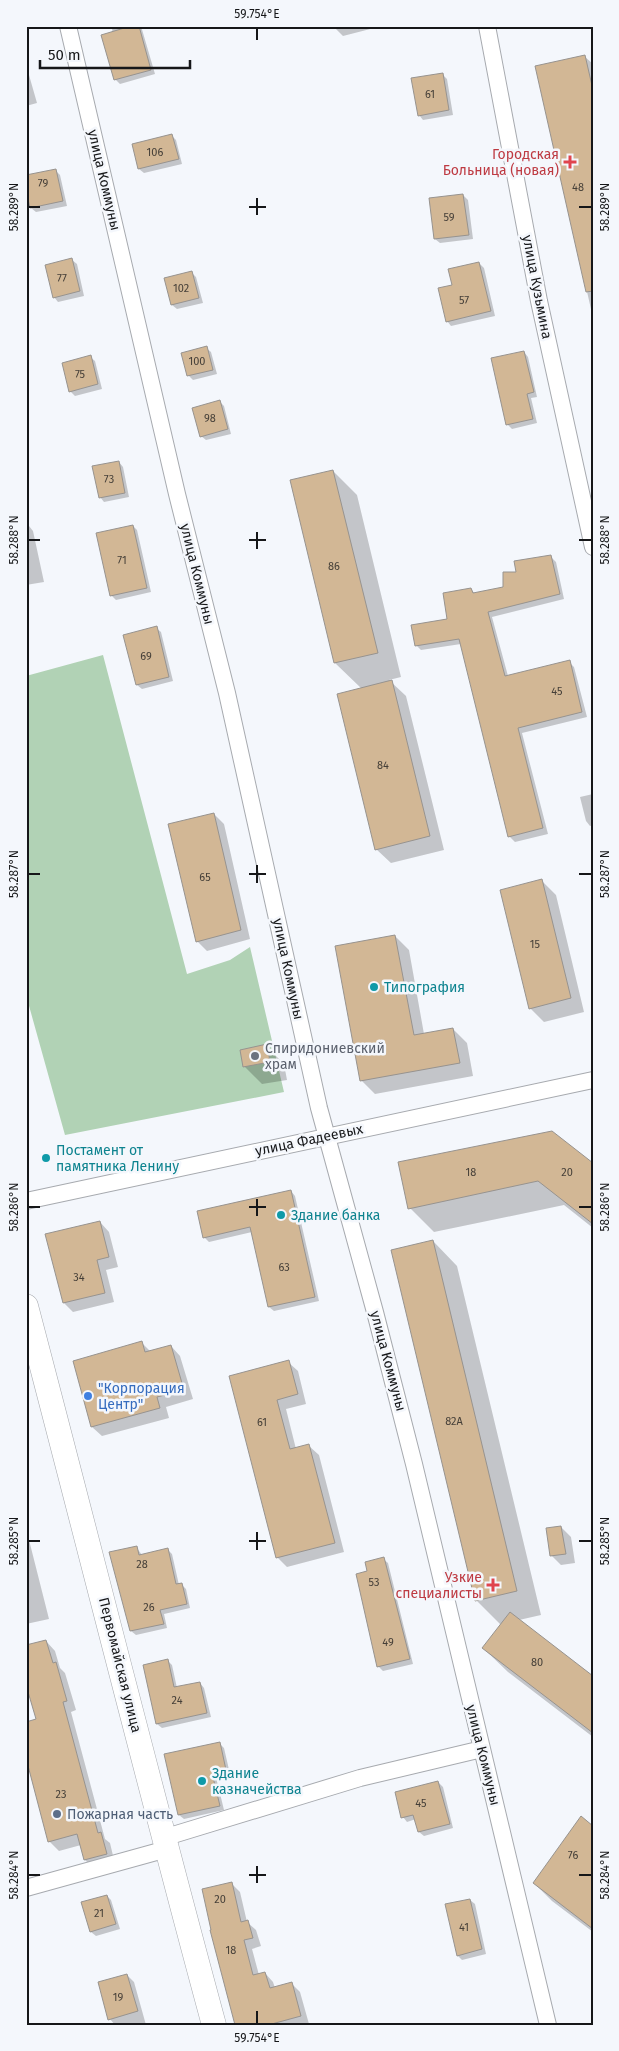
<svg xmlns="http://www.w3.org/2000/svg" width="619" height="2051" viewBox="0 0 619 2051" font-family="'Fira Sans',sans-serif">
  <rect width="100%" height="100%" fill="#f4f7fc"/>
  <!-- green -->
  <path fill="#b1d2b5" d="M103 655 187 974 230 960 250 947 284 1092 65 1135 26 995V676Z"/>
  <!-- shadow -->
  <path fill="#0003" d="M26 26H35V27L26 29Z
    M112 26H141L155 74 120 84 115 79Z
    M382 26 343 36 333 26Z
    M584 56 593 64V318L536 67Z
    M26 72 29 75 37 103 26 106Z
    M442 74 447 79 453 115 423 120 419 115Z
    M172 136 176 140 182 164 144 173 139 169Z
    M56 171 60 175 67 206 36 212 31 208Z
    M463 195 468 200 473 239 440 243 435 239Z
    M72 260 77 264 84 296 58 302 54 297Z
    M479 263 484 268 495 316 451 326 447 321 453 286Z
    M191 272 196 277 203 303 177 309 172 305 165 279Z
    M206 348 211 352 217 374 193 380 189 376 183 354Z
    M524 352 528 357 537 397 531 398 537 423 512 429 507 424Z
    M90 357 95 361 102 389 75 396 70 391Z
    M220 402 224 406 231 434 206 440 201 436Z
    M119 462 123 467 129 497 104 502 100 497Z
    M333 471 357 495 401 677 389 680 406 696 444 850 391 863 376 849 362 689 335 663 291 481Z
    M29 526 33 531 44 582 26 585V527Z
    M133 526 137 530 151 592 116 600 111 595Z
    M550 556 556 562 564 599 492 617 508 676 569 662 574 667 587 717 522 733 548 834 515 842 509 836 461 644 421 650 416 645 449 620 471 589 475 594 504 588Z
    M156 628 161 632 173 681 142 689 137 685 125 636Z
    M593 794V825L590 826 586 821 580 797Z
    M214 814 224 824 250 939 207 951 197 941Z
    M542 881 556 895 584 1012 544 1022 530 1008Z
    M395 936 409 950 424 1034 453 1029 467 1043 473 1076 375 1094 361 1080Z
    M266 1046 284 1064 287 1080 262 1084 244 1066Z
    M593 1165V1228L564 1205 434 1232 410 1208Z
    M291 1191 295 1196 319 1301 274 1311 269 1307 252 1232 209 1242 204 1237Z
    M100 1222 109 1232 118 1267 106 1270 114 1302 73 1312 64 1303 47 1235Z
    M433 1241 457 1266 541 1615 519 1620 593 1677V1737L508 1672 483 1648 501 1625 476 1600Z
    M142 1343 151 1352 171 1346 180 1356 193 1399 166 1407 169 1418 102 1436 92 1427Z
    M288 1362 298 1371 306 1404 286 1409 296 1449 309 1446 319 1455 344 1552 287 1567 277 1557 231 1376Z
    M561 1527 571 1537 575 1563 561 1565 551 1555Z
    M26 1528 49 1619 26 1624Z
    M136 1547 142 1555 167 1549 172 1554 179 1585 181 1584 186 1589 190 1608 164 1614 167 1628 136 1635 131 1631Z
    M383 1559 388 1563 413 1664 383 1671 378 1666 368 1572Z
    M46 1641 55 1651 60 1668 65 1673 76 1710 71 1712 105 1839 110 1843 115 1864 95 1869 85 1860 81 1845 59 1851 49 1841 38 1720Z
    M167 1660 172 1665 177 1688 200 1683 204 1688 211 1717 162 1728 157 1724 144 1666Z
    M219 1743 224 1748 230 1774 216 1777 224 1810 184 1819 179 1815Z
    M438 1782 443 1787 453 1828 424 1836 419 1832 416 1819 407 1822 403 1817Z
    M593 1828V1932L552 1901 534 1883Z
    M231 1883 240 1892 247 1922 256 1930 261 1946 252 1949 259 1975 265 1973 273 1982 275 1988 292 1984 300 1992 309 2024 236 2025Z
    M107 1896 111 1900 120 1929 96 1936 91 1932Z
    M470 1900 475 1904 486 1954 462 1960 458 1956Z
    M127 1975 134 1982 146 2025H115L110 2019Z"/>
  <!-- building -->
  <path fill="#d2b795" stroke="#97938f" d="M131 26H139L151 70 114 80 101 35Z
    M585 55 593 90V291L586 292 535 66Z
    M443 73 449 110 418 116 411 78Z
    M172 134 179 159 138 169 132 144Z
    M56 169 63 201 30 208 26 190V175Z
    M463 194 469 235 434 239 429 198Z
    M72 258 80 291 53 298 45 265Z
    M479 262 491 311 446 322 438 288 452 285 448 269Z
    M192 271 199 298 171 305 164 278Z
    M207 346 213 370 187 376 181 353Z
    M524 351 534 392 527 394 533 419 506 425 491 358Z
    M91 355 98 384 69 392 62 363Z
    M220 400 228 429 200 437 192 408Z
    M119 461 125 493 99 498 92 466Z
    M333 470 378 653 334 663 290 480Z
    M133 525 147 588 110 596 96 533Z
    M551 555 560 594 488 612 505 676 570 660 582 712 518 728 543 828 508 837 459 639 415 646 411 625 447 619 443 593 471 588 473 593 503 587V572H516L514 561Z
    M157 626 169 677 136 685 123 635Z
    M392 680 430 836 375 850 337 694Z
    M214 813 241 930 196 942 168 824Z
    M542 879 571 998 529 1009 500 890Z
    M395 935 414 1035 453 1028 460 1063 360 1081 335 946Z
    M267 1044 270 1062 243 1067 240 1050Z
    M552 1131 593 1163V1224L538 1181 408 1209 398 1162Z
    M291 1190 315 1297 268 1307 250 1227 203 1238 197 1211Z
    M100 1221 109 1257 97 1260 105 1293 63 1303 45 1234Z
    M433 1240 517 1591 475 1601 391 1250Z
    M142 1341 145 1352 171 1345 184 1390 157 1397 160 1408 91 1427 73 1361Z
    M289 1360 298 1394 277 1400 290 1449 309 1444 335 1543 276 1558 229 1376Z
    M561 1526 566 1554 550 1556 546 1528Z
    M137 1546 139 1555 168 1548 176 1584 182 1583 187 1604 160 1610 164 1624 130 1631 109 1552Z
    M384 1557 410 1659 377 1667 356 1574 367 1571 365 1562Z
    M510 1612 593 1676V1733L482 1648Z
    M46 1640 53 1663 56 1662 67 1701 63 1702 98 1833 101 1832 107 1854 84 1860 77 1834 48 1842 26 1758V1722L36 1719 26 1685V1645Z
    M168 1659 174 1687 200 1682 207 1713 156 1724 143 1665Z
    M220 1742 226 1770 212 1773 220 1806 178 1815 164 1754Z
    M438 1781 450 1824 418 1832 413 1815 401 1818 395 1792Z
    M581 1816 593 1826V1929L533 1883Z
    M232 1882 241 1922 248 1920 253 1938 244 1940 253 1975 265 1972 270 1988 292 1982 301 2016 268 2025H235L210 1930H211L202 1889Z
    M107 1895 116 1924 90 1932 81 1902Z
    M470 1899 482 1949 457 1956 445 1904Z
    M127 1974 138 2011 108 2020 98 1982Z"/>
  <g fill="none" stroke-linecap="round" stroke-linejoin="round">
    <!-- street casing -->
    <g stroke="#a7aaaf" stroke-width="18">
      <path id="street" d="M68 26 177 494 227 693 319 1108 375 1312 414 1464 548 2025
        M487 26 539 301 593 547
        M26 1201 593 1080
        M163 1838 360 1778 482 1749
        M26 1888 167 1849"/>
    </g>
    <!-- secondary casing -->
    <g stroke="#a7aaaf" stroke-width="25">
      <path id="secondary" d="M26 1306C89 1545 149 1786 214 2025"/>
    </g>
    <!-- street -->
    <use href="#street" stroke="#fff" stroke-width="16"/>
    <!-- secondary -->
    <use href="#secondary" stroke="#fff" stroke-width="24"/>
  </g>
  <!-- ticks -->
  <path fill="none" stroke="#161719" stroke-width="2" d="M257 28V40M257 198V215M28 207H40M249 207H266M579 207H592M257 532V549M28 540H40M249 540H266M579 540H592M257 865V883M28 874H40M249 874H266M579 874H592M257 1199V1216M28 1207H40M249 1207H266M579 1207H592M257 1532V1550M28 1541H40M249 1541H266M579 1541H592M257 1866V1883M28 1875H40M249 1875H266M579 1875H592M257 2011V2024"/>
  <!-- markers -->
  <g fill="#e0444e" stroke="#f4f7fc" stroke-width="2">
    <path d="M567.5 154.5h5v5h5v5h-5v5h-5v-5h-5v-5h5z"/>
    <path d="M490.5 1577.5h5v5h5v5h-5v5h-5v-5h-5v-5h5z"/>
  </g>
  <g fill="#0f9aa8" stroke="#f4f7fc" stroke-width="2">
    <circle cx="374" cy="987" r="5"/>
    <circle cx="46" cy="1158" r="5"/>
    <circle cx="281" cy="1215" r="5"/>
    <circle cx="202" cy="1781" r="5"/>
  </g>
  <circle fill="#6b7280" stroke="#f4f7fc" stroke-width="2" cx="255" cy="1056" r="5"/>
  <circle fill="#3f7fe0" stroke="#f4f7fc" stroke-width="2" cx="88" cy="1396" r="5"/>
  <circle fill="#5c6f8a" stroke="#f4f7fc" stroke-width="2" cx="57" cy="1814" r="5"/>
  <g text-anchor="middle" dominant-baseline="central" stroke-width="5" stroke-linejoin="round" paint-order="stroke">
    <!-- number labels -->
    <g font-size="11" fill="#453f38">
      <text x="430" y="94">61</text>
      <text x="155" y="152">106</text>
      <text x="43" y="183">79</text>
      <text x="578" y="187">48</text>
      <text x="449" y="217">59</text>
      <text x="62" y="278">77</text>
      <text x="181" y="288">102</text>
      <text x="464" y="300">57</text>
      <text x="197" y="361">100</text>
      <text x="80" y="374">75</text>
      <text x="210" y="418">98</text>
      <text x="109" y="479">73</text>
      <text x="122" y="560">71</text>
      <text x="334" y="566">86</text>
      <text x="146" y="656">69</text>
      <text x="557" y="691">45</text>
      <text x="383" y="765">84</text>
      <text x="205" y="877">65</text>
      <text x="535" y="944">15</text>
      <text x="471" y="1172">18</text>
      <text x="567" y="1172">20</text>
      <text x="284" y="1267">63</text>
      <text x="79" y="1277">34</text>
      <text x="454" y="1421">82А</text>
      <text x="262" y="1422">61</text>
      <text x="142" y="1564">28</text>
      <text x="374" y="1582">53</text>
      <text x="149" y="1607">26</text>
      <text x="388" y="1642">49</text>
      <text x="537" y="1662">80</text>
      <text x="177" y="1700">24</text>
      <text x="61" y="1794">23</text>
      <text x="421" y="1803">45</text>
      <text x="573" y="1855">76</text>
      <text x="220" y="1899">20</text>
      <text x="99" y="1913">21</text>
      <text x="464" y="1927">41</text>
      <text x="231" y="1950">18</text>
      <text x="118" y="1997">19</text>
    </g>
    <!-- health labels -->
    <g font-size="14" fill="#be3a42" stroke="#f4f7fc" text-anchor="end">
      <text x="559" y="154">Городская<tspan x="559" dy="16">Больница (новая)</tspan></text>
      <text x="482" y="1577">Узкие<tspan x="482" dy="16">специалисты</tspan></text>
    </g>
    <!-- street labels -->
    <g font-size="14" fill="#161719" stroke="#f4f7fc">
      <text transform="translate(104 180) rotate(77)">улица Коммуны</text>
      <text transform="translate(537 287) rotate(79)">улица Кузьмина</text>
      <text transform="translate(197 574) rotate(76)">улица Коммуны</text>
      <text transform="translate(288 969) rotate(78)">улица Коммуны</text>
      <text transform="translate(309 1140) rotate(-12)">улица Фадеевых</text>
      <text transform="translate(388 1361) rotate(75)">улица Коммуны</text>
      <text transform="translate(120 1665) rotate(76)">Первомайская улица</text>
      <text transform="translate(483 1755) rotate(76)">улица Коммуны</text>
    </g>
    <!-- culture labels -->
    <g font-size="14" fill="#0d838f" stroke="#f4f7fc" text-anchor="start">
      <text x="384" y="987">Типография</text>
      <text x="56" y="1150">Постамент от<tspan x="56" dy="16">памятника Ленину</tspan></text>
      <text x="291" y="1215">Здание банка</text>
      <text x="212" y="1773">Здание<tspan x="212" dy="16">казначейства</tspan></text>
    </g>
    <!-- worship labels -->
    <g font-size="14" fill="#5b616d" stroke="#f4f7fc" text-anchor="start">
      <text x="265" y="1048">Спиридониевский<tspan x="265" dy="16">храм</tspan></text>
    </g>
    <!-- shop labels -->
    <g font-size="14" fill="#366cbe" stroke="#f4f7fc" text-anchor="start">
      <text x="98" y="1388">"Корпорация<tspan x="98" dy="16">Центр"</tspan></text>
    </g>
    <!-- service labels -->
    <g font-size="14" fill="#4e5e75" stroke="#f4f7fc" text-anchor="start">
      <text x="67" y="1814">Пожарная часть</text>
    </g>
  </g>
  <!-- border -->
  <rect width="619" height="2051" fill="none" stroke="#f4f7fc" stroke-width="55"/>
  <!-- scale -->
  <path d="M40 60v8h150v-8" fill="none" stroke="#161719" stroke-width="2.5"/>
  <text x="48" y="60" font-size="15" fill="#161719" stroke="#f4f7fc" stroke-width="4" paint-order="stroke">50 m</text>
  <rect x="28" y="28" width="564" height="1996" fill="none" stroke="#161719" stroke-width="2"/>
  <g font-size="12" text-anchor="middle" fill="#161719">
    <text x="257" y="18">59.754°E</text>
    <text transform="translate(14 207) rotate(-90)" y="4">58.289°N</text>
    <text transform="translate(605 207) rotate(-90)" y="4">58.289°N</text>
    <text transform="translate(14 540) rotate(-90)" y="4">58.288°N</text>
    <text transform="translate(605 540) rotate(-90)" y="4">58.288°N</text>
    <text transform="translate(14 874) rotate(-90)" y="4">58.287°N</text>
    <text transform="translate(605 874) rotate(-90)" y="4">58.287°N</text>
    <text transform="translate(14 1207) rotate(-90)" y="4">58.286°N</text>
    <text transform="translate(605 1207) rotate(-90)" y="4">58.286°N</text>
    <text transform="translate(14 1541) rotate(-90)" y="4">58.285°N</text>
    <text transform="translate(605 1541) rotate(-90)" y="4">58.285°N</text>
    <text transform="translate(14 1875) rotate(-90)" y="4">58.284°N</text>
    <text transform="translate(605 1875) rotate(-90)" y="4">58.284°N</text>
    <text x="257" y="2042">59.754°E</text>
  </g>
</svg>
